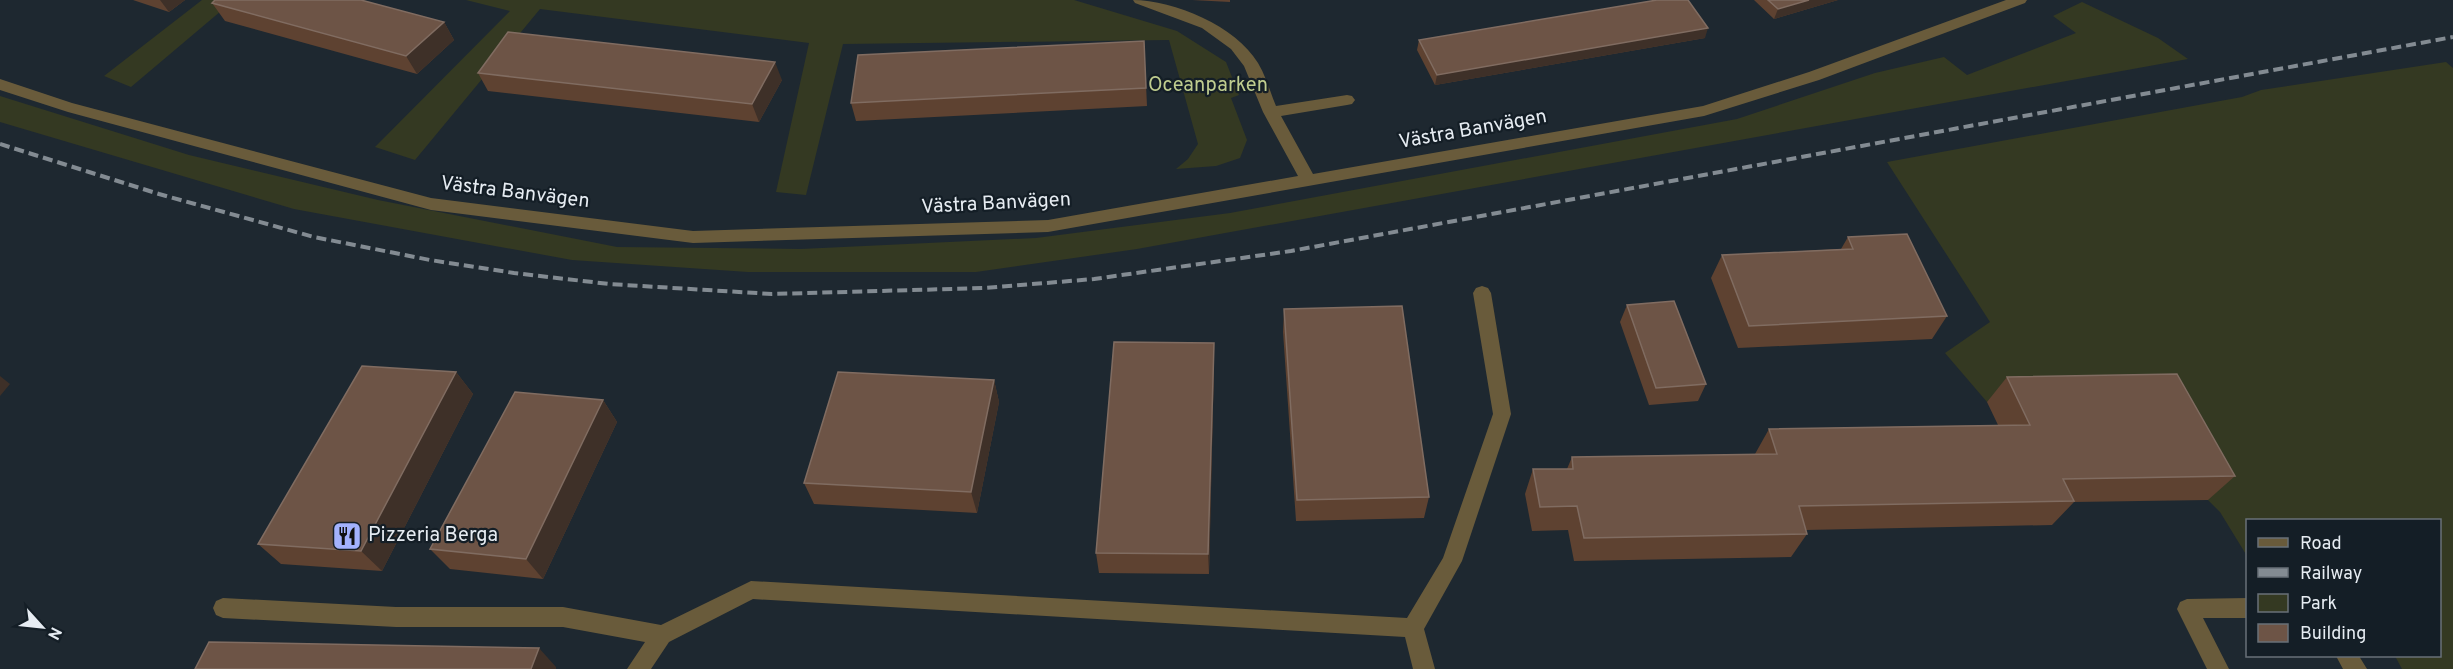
<svg xmlns="http://www.w3.org/2000/svg" width="2453" height="669" viewBox="0 0 2453 669" font-family="Overpass,sans-serif">
  <rect width="100%" height="100%" fill="#1e2830"/>
  <!-- green -->
  <path fill="#343922" d="M202 0H234L131 87 104 76Z
    M466 0H1074L1177 31 1226 62 1239 95 1231 98 1247 140 1240 158 1216 166 1176 169 1188 159 1198 144 1169 40 843 44 806 195 776 192 809 43 540 9 415 160 375 147 510 11Z
    M2082 2 2158 38 2188 59 1137 249 976 272H748L572 260 294 209 0 122V96L189 155 378 200 617 247 801 249 1036 238 1230 213 1737 119 1875 73 1944 57 1967 75 2076 33 2053 16Z
    M2446 62 2453 68V669H2402L2395 656H2440V520H2248L2247 556 2220 512 2208 500 1987 402 1945 353 1990 322 1887 162 2242 97 2261 90Z"/>
  <g fill="none" stroke-linecap="round" stroke-linejoin="round">
    <!-- minor -->
    <path fill="#695b3b" fill-rule="evenodd" d="M1133 0C1174 0 1236 26 1258 63 1266 76 1270 92 1276 106L1347 95 1352 96 1355 100 1352 104 1347 105 1281 116 1313 174 1703 106 1809 72 2006 0H2027L2025 3 1819 80 1704 116 1048 232 693 243 431 210 68 112 0 90V79L72 103 431 198 693 231 1048 220 1298 176 1263 112 1244 66 1231 49 1202 28 1135 3Z
      M1482 286 1488 288 1491 293 1511 414 1462 561 1424 629 1435 669H1413L1405 637 753 599 669 642 651 669H627L645 642 563 627H396L223 618 216 615 213 608 216 601 223 598 396 607H563L661 625 751 581 1407 618 1443 558 1493 414 1473 293 1476 288Z
      M2248 598V618H2203L2229 669H2207L2177 609 2180 602 2187 599Z
      M2336 656H2359L2367 669H2343Z"/>
    <!-- rail -->
    <path stroke="#838b92" stroke-width="4" stroke-dasharray="10 5" stroke-linecap="butt" d="M0 144 159 194 314 237 430 260 514 273 609 284 772 294 985 288 1094 279 1291 251 2453 37"/>
  </g>
  <!-- wall -->
  <path fill="#5e4231" d="M133 0H185L169 12Z
    M1192 0H1230V2Z
    M1754 0H1838L1774 19Z
    M212 3 444 22 454 40 417 74 225 21Z
    M1705 38 1435 85 1417 50 1419 40Z
    M1144 41 1147 106 856 121 851 103Z
    M478 73 782 80 759 122 488 91Z
    M1848 237 1947 316 1932 339 1738 348 1711 278 1722 255 1841 249Z
    M1627 305 1706 384 1698 401 1649 405 1620 322Z
    M1284 309 1429 497 1424 518 1296 521 1283 332Z
    M1214 343V365L1209 574 1099 573 1096 553Z
    M456 372 473 394 382 571 281 564 258 544Z
    M2007 377 2235 476 2208 500 2074 502 2052 525 1806 530 1807 534 1791 557 1574 561 1568 530 1532 531 1525 494 1533 469H1567L1572 457 1755 454 1769 429 1998 425 1987 402Z
    M994 380 999 402 977 513 814 504 804 483Z
    M603 400 617 422 543 579 450 569 430 549Z"/>
  <!-- shaded-wall -->
  <path fill="#3e3028" d="M160 0H185L169 12Z
    M1809 0H1838L1774 19 1778 9Z
    M444 22 454 40 417 74 406 56Z
    M1708 28 1705 38 1435 85 1437 75Z
    M775 62 782 80 759 122 752 104Z
    M1214 343V365L1209 574 1208 554Z
    M456 372 473 394 382 571 361 551Z
    M0 376 10 384 0 396Z
    M994 380 999 402 977 513 971 492Z
    M603 400 617 422 543 579 526 559Z
    M539 648 556 667V669H531Z"/>
  <!-- building -->
  <path fill="#6d5446" stroke="#806c61" stroke-width="1.5" d="M215 0H361L444 22 406 56 212 3Z
    M1657 0H1688L1708 28 1437 75 1419 40Z
    M1768 0H1809L1778 9Z
    M508 32 775 62 752 104 478 73Z
    M1144 41 1146 88 851 103 858 55Z
    M1907 234 1947 316 1749 326 1722 255 1853 249 1848 237Z
    M1674 301 1706 384 1656 388 1627 305Z
    M1402 306 1429 497 1297 500 1284 309Z
    M1114 342 1214 343 1208 554 1096 553Z
    M362 366 456 372 361 551 258 544Z
    M838 372 994 380 971 492 804 483Z
    M2177 374 2235 476 2063 479 2074 501 1799 506 1807 534 1584 538 1577 506 1540 507 1533 469H1573L1572 457 1777 454 1769 429 2030 425 2007 377Z
    M515 392 603 400 526 559 430 549Z
    M209 642 539 648 531 669H195Z"/>
  <!-- icons -->
  <defs>
    <g id="restaurant-square" transform="scale(1.5)"><rect x="-9" y="-9" width="18" height="18" rx="4" fill="#a3b2fd" stroke="#141e26"/><path d="M-5-6h1v4h1v-4h1v4h1v-4h1v5L-1.5 .5V6h-2V.5L-5-1ZM5-6V6H3V1.5H1.5Q1.5-4 5-6Z" fill="#111"/></g>
  </defs>
  <g fill-rule="evenodd">
    <use href="#restaurant-square" x="347" y="536"/>
  </g>
  <g text-anchor="middle" dominant-baseline="central" stroke-width="4.5" stroke-linejoin="round" paint-order="stroke">
    <!-- park labels -->
    <g font-size="20" fill="#bfcd8f" stroke="#141e26">
      <text x="1208" y="86">Oceanparken</text>
    </g>
    <!-- street labels -->
    <g font-size="20" fill="#e6ecf2" stroke="#141e26">
      <text transform="translate(1473 130) rotate(-10)">Västra Banvägen</text>
      <text transform="translate(515 193) rotate(7)">Västra Banvägen</text>
      <text transform="translate(996 204) rotate(-3)">Västra Banvägen</text>
    </g>
    <!-- poi labels -->
    <g font-size="20" fill="#e6ecf2" stroke="#141e26" text-anchor="start">
      <text x="368" y="536">Pizzeria Berga</text>
    </g>
  </g>
  <!-- legend -->
  <rect x="2246" y="519" width="195" height="138" fill="#141e26" stroke="#687078" stroke-width="1.5"/>
  <rect x="2258" y="538" width="30" height="9" fill="#695b3b" stroke="#687078" stroke-width="1.5"/>
  <text x="2300" y="549" font-size="18" fill="#e6ecf2">Road</text>
  <rect x="2258" y="568" width="30" height="9" fill="#838b92" stroke="#687078" stroke-width="1.5"/>
  <text x="2300" y="579" font-size="18" fill="#e6ecf2">Railway</text>
  <rect x="2258" y="594" width="30" height="18" fill="#343922" stroke="#687078" stroke-width="1.5"/>
  <text x="2300" y="609" font-size="18" fill="#e6ecf2">Park</text>
  <rect x="2258" y="624" width="30" height="18" fill="#6d5446" stroke="#687078" stroke-width="1.5"/>
  <text x="2300" y="639" font-size="18" fill="#e6ecf2">Building</text>
  <!-- north arrow -->
  <g transform="translate(42 627) rotate(117)" stroke="#141e26" stroke-width="4.5" paint-order="stroke">
  <path d="M0-4.5L10 22L0 15L-10 22Z" fill="#e6ecf2"/>
  <text y="-9" font-size="16" font-weight="bold" text-anchor="middle" fill="#e6ecf2">N</text>
  </g>
</svg>
